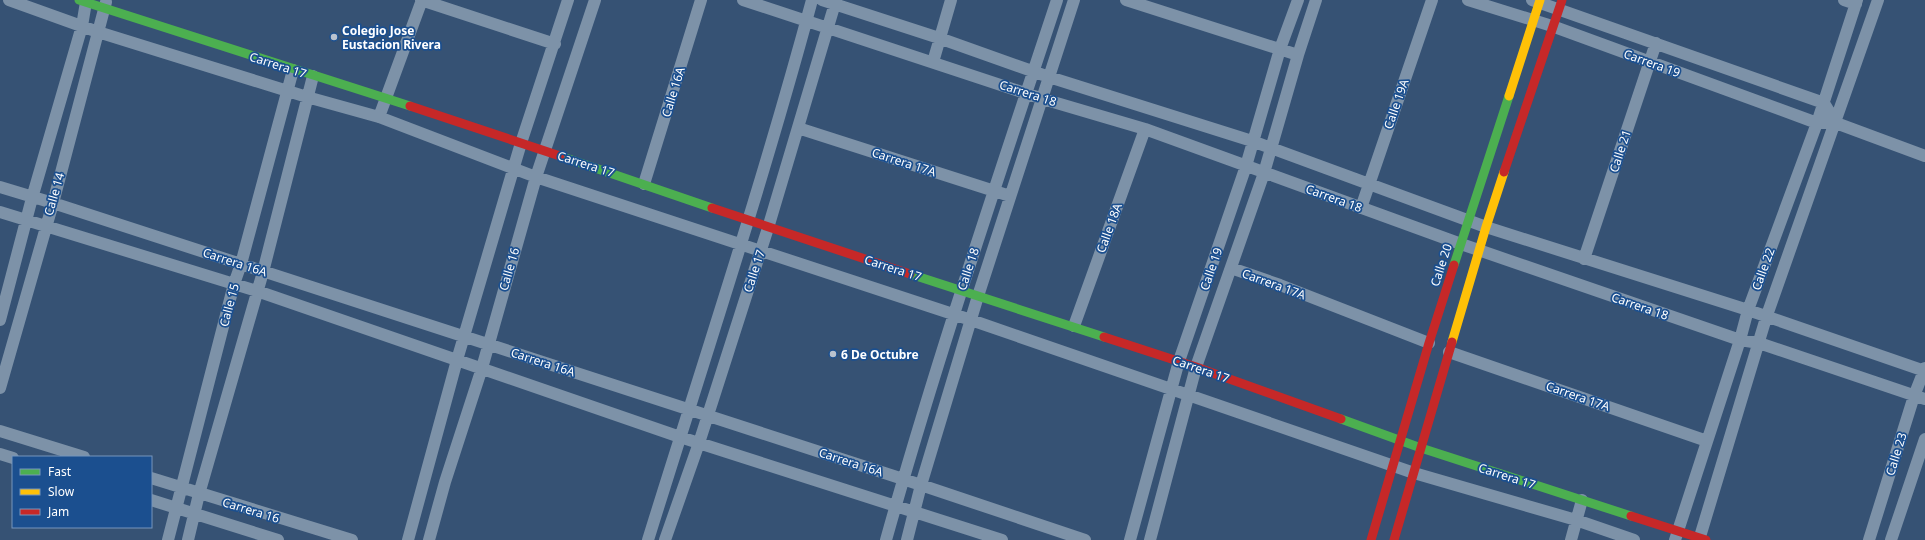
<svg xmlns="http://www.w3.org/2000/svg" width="1925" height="540" viewBox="0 0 1925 540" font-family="'Noto Sans',sans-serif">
  <rect width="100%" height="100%" fill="#365274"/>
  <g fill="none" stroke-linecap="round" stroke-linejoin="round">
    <!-- street -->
    <path stroke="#7d92a8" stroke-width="12" d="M9 0 98 32 307 97 379 117 536 177 971 320 1414 473 1576 520 1634 540
      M421 0 555 44
      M743 0 1043 99 1145 129 1461 244 1740 340 1759 343 1925 399
      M822 0 939 38 1049 77 1252 141 1486 227 1748 310 1925 371
      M1126 0 1298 55
      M1468 0 1552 26 1817 123H1836L1925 156
      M1532 0 1824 103 1836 123
      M1844 0 1856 4
      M933 62 951 0
      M379 117 422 0
      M798 128 1010 196
      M644 184 701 0
      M0 187 53 203 903 479 1085 540
      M1361 208 1432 0
      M0 212 257 291 680 437 1002 540
      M1584 259 1656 43
      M1231 268 1280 285 1429 343
      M0 320 32 198 82 26 86 2
      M1074 326 1145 129
      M1449 352 1707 441
      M0 388 53 203 106 2
      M0 431 84 457
      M0 454 13 458
      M151 478 352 540
      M151 500 278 540
      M168 540 234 284 241 264 293 70
      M188 540 199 494 263 272 313 76
      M408 540 457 360 521 143 568 0
      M429 540 445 482 482 368 536 177 595 0
      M648 540C704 360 763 182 812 0
      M665 540 699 443 768 228 836 0
      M886 540C937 358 998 179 1057 0
      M907 540 921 485 978 296 1074 0
      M1130 540 1179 361 1246 166 1280 49 1298 0
      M1150 540 1196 367 1264 173 1298 55 1316 0
      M1571 540 1582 500
      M1675 540 1740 340 1748 310 1817 123 1857 0
      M1699 540 1766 318 1878 0
      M1869 540 1914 396 1925 368
      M1891 540 1925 439"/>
    <!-- fast -->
    <path stroke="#4caf50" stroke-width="9" d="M79 0 410 106
      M560 156 712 208
      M1454 265 1509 96
      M910 274 1104 337
      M1341 419 1421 448 1631 516"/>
    <!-- slow -->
    <path stroke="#ffc107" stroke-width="9" d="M1509 96 1540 0
      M1452 342 1486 227 1504 172"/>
    <!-- jam -->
    <path stroke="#c62828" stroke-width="9" d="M410 106 560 156
      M1504 172 1562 0
      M712 208 910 274
      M1104 337 1196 367 1341 419
      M1631 516 1706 540
      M1371 540 1429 343 1454 265
      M1394 540 1452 342"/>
  </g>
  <!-- markers -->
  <g fill="#b9c2ce" stroke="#1b4f8f" stroke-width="1.5">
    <circle cx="334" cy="37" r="4"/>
    <circle cx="833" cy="354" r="4"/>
  </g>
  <g text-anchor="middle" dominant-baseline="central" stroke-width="3.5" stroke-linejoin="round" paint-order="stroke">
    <!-- poi labels -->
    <g font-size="12" font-weight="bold" fill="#fff" stroke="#1b4f8f" text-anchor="start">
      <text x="342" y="30">Colegio Jose<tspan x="342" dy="14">Eustacion Rivera</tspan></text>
      <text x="841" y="354">6 De Octubre</text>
    </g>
    <!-- street labels -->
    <g font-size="12" fill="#fff" stroke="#1b4f8f">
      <text transform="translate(1652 63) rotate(20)">Carrera 19</text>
      <text transform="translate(278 65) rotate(18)">Carrera 17</text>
      <text transform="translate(673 92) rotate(-73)">Calle 16A</text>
      <text transform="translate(1028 93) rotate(18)">Carrera 18</text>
      <text transform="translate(1396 104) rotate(-71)">Calle 19A</text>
      <text transform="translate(1620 151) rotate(-72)">Calle 21</text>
      <text transform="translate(904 162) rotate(18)">Carrera 17A</text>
      <text transform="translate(586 164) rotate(18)">Carrera 17</text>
      <text transform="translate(54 194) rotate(-74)">Calle 14</text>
      <text transform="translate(1334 198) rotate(20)">Carrera 18</text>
      <text transform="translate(1109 228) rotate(-70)">Calle 18A</text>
      <text transform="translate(235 262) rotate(18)">Carrera 16A</text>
      <text transform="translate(1441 265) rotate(-72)">Calle 20</text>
      <text transform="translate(893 268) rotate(18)">Carrera 17</text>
      <text transform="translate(509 269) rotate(-74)">Calle 16</text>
      <text transform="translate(968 269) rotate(-72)">Calle 18</text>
      <text transform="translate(1211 269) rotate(-71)">Calle 19</text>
      <text transform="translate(1763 269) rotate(-70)">Calle 22</text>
      <text transform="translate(754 271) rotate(-72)">Calle 17</text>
      <text transform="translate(1274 284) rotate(20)">Carrera 17A</text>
      <text transform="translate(229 305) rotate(-75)">Calle 15</text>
      <text transform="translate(1640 306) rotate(19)">Carrera 18</text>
      <text transform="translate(543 362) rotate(18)">Carrera 16A</text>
      <text transform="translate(1201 369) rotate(19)">Carrera 17</text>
      <text transform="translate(1578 396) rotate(19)">Carrera 17A</text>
      <text transform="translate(1896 454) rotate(-73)">Calle 23</text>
      <text transform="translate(851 462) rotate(18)">Carrera 16A</text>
      <text transform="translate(1507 476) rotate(18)">Carrera 17</text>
      <text transform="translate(251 510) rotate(17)">Carrera 16</text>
    </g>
  </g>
  <!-- legend -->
  <rect x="12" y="456" width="140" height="72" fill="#1b4f8f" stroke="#7695bc"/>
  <rect x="20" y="469" width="20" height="6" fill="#4caf50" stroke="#7695bc"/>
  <text x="48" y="476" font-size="12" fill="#ffffff">Fast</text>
  <rect x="20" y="489" width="20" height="6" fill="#ffc107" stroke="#7695bc"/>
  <text x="48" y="496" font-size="12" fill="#ffffff">Slow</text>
  <rect x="20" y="509" width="20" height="6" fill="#c62828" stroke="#7695bc"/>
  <text x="48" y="516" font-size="12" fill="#ffffff">Jam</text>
</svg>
